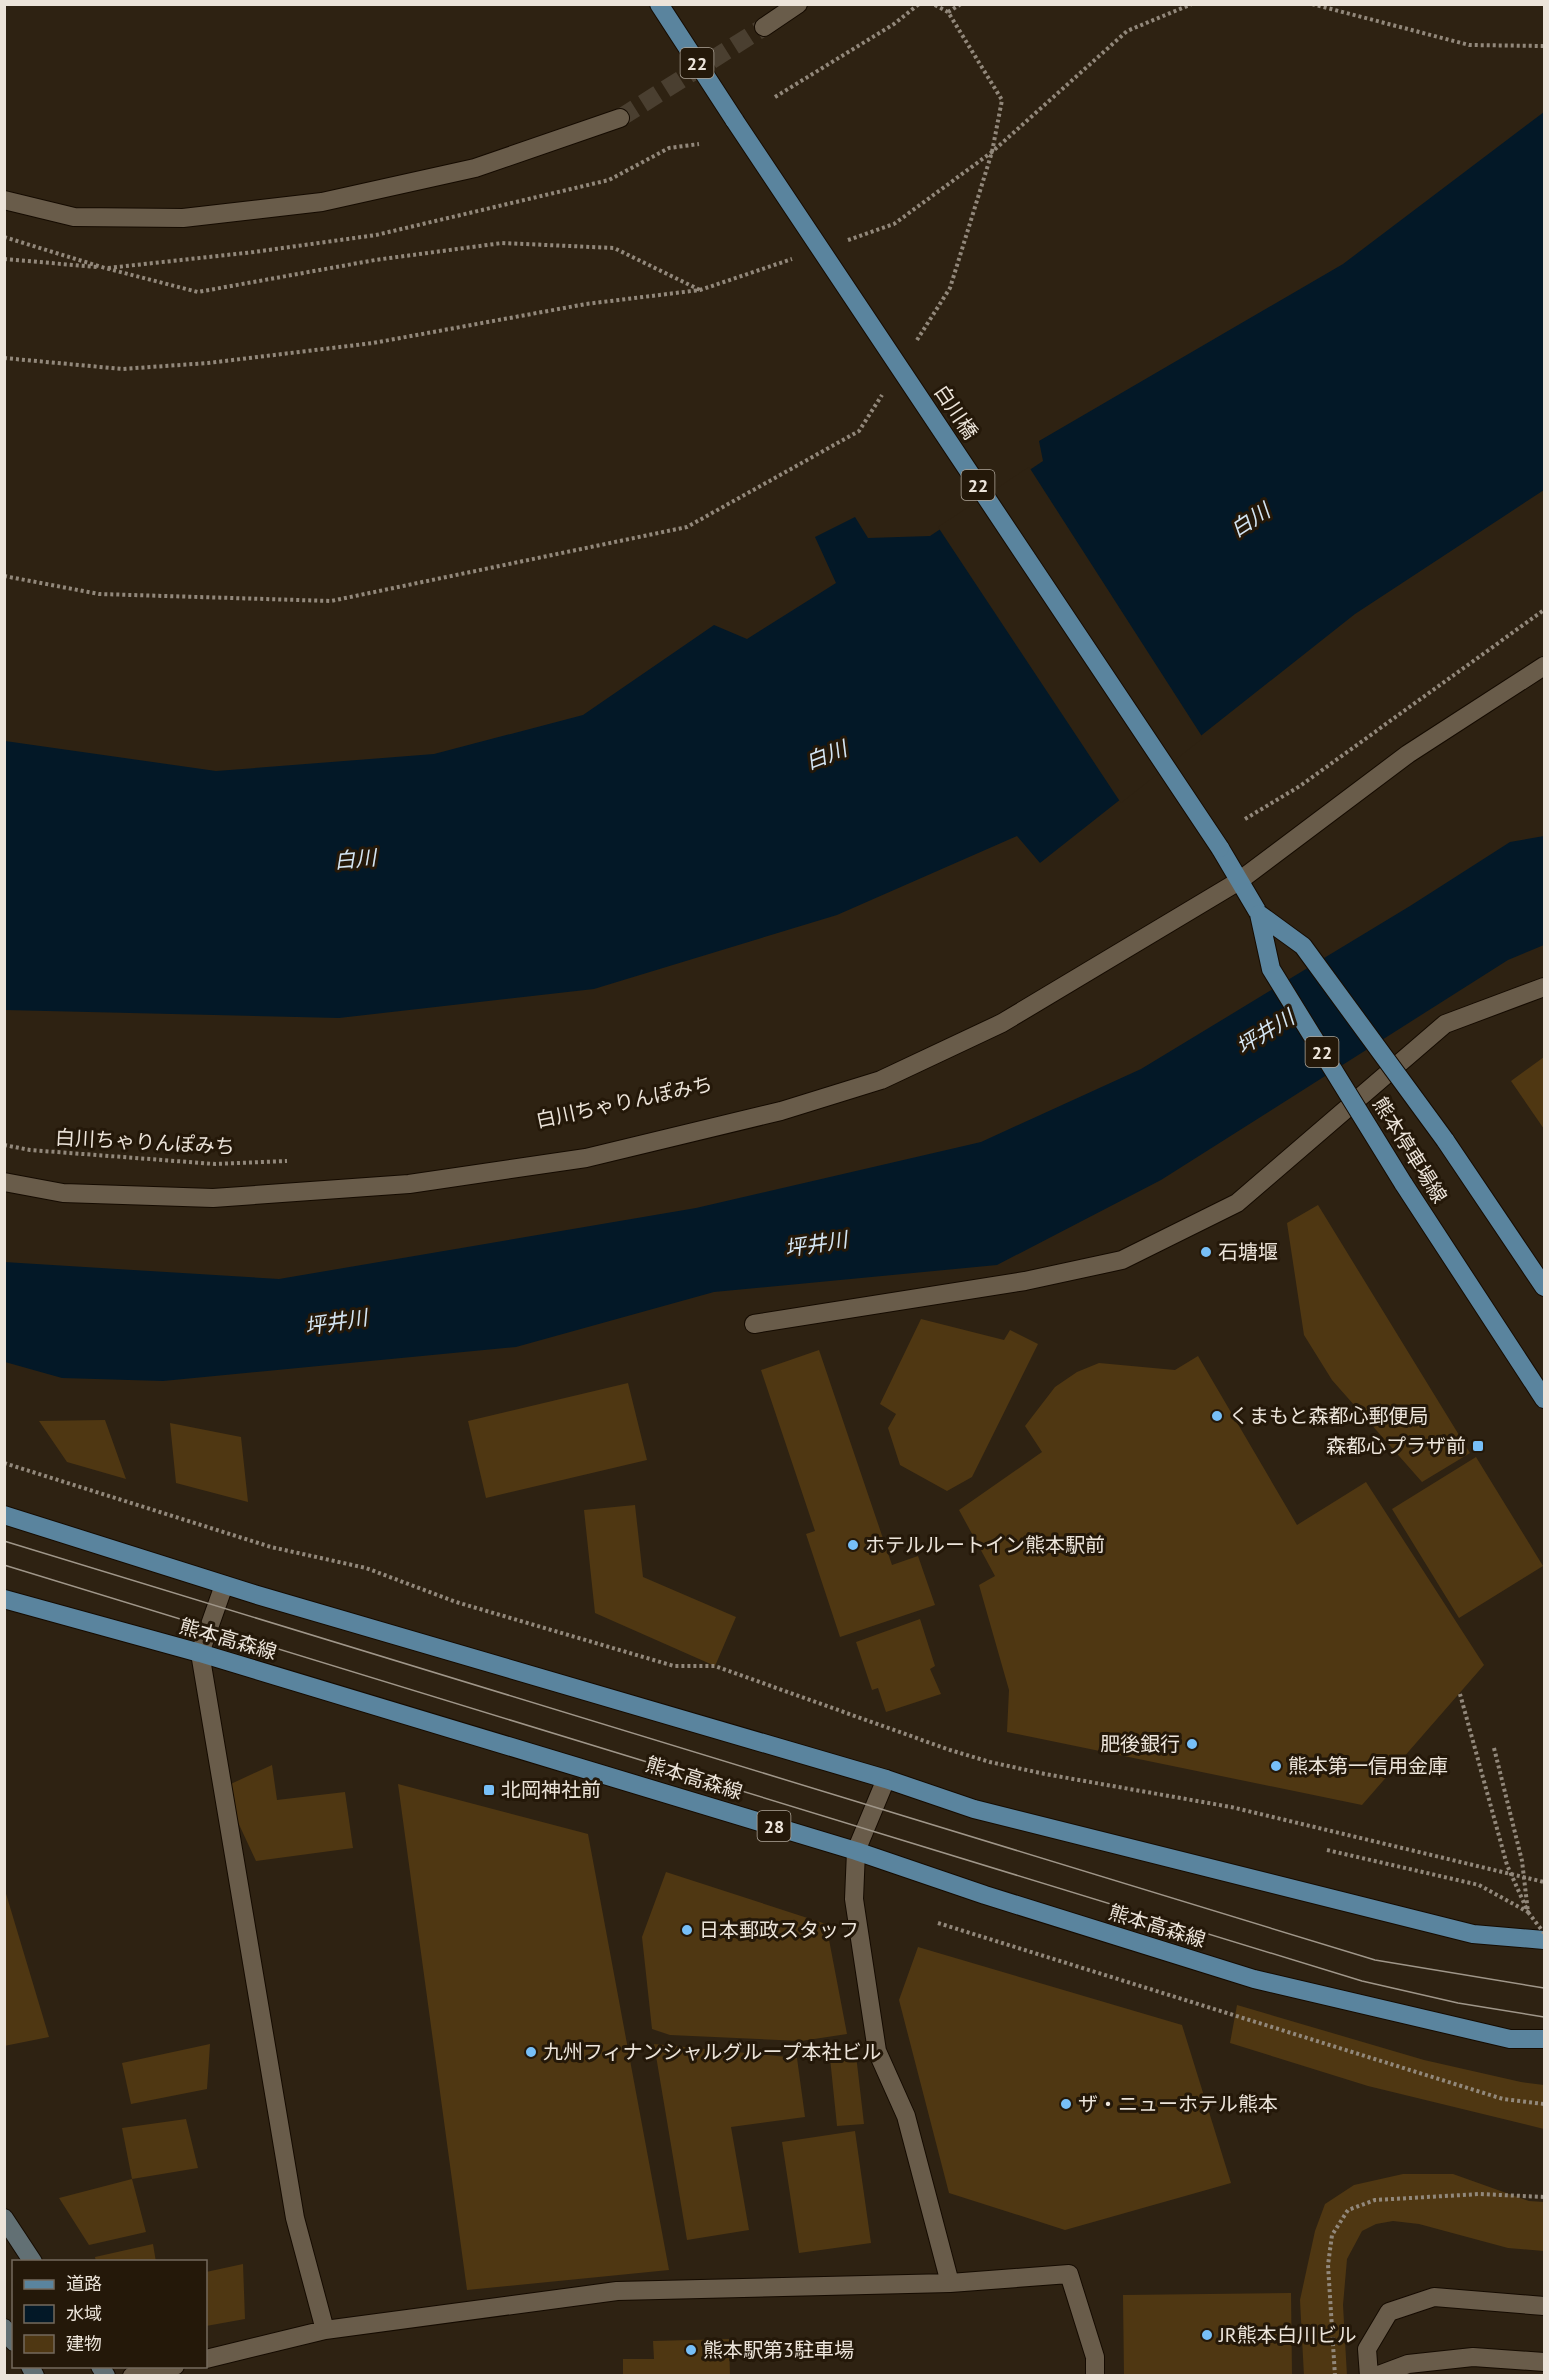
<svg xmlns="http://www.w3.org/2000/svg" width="1549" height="2380" viewBox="0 0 1549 2380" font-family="'PT Sans','Noto Sans JP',sans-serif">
  <rect width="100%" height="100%" fill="#2e2212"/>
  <!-- water -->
  <path fill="#031827" d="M1544 112V490L1355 614 1040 863 1017 836 837 915 594 989 339 1018 5 1010V741L216 771 434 754 583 715 714 625 747 639 836 583 815 537 855 517 868 538 930 536 1043 461 1039 441 1343 264Z
    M1544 836V945L1508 960 1161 1180 997 1265 714 1292 516 1347 163 1381 62 1378 5 1362 4 1262 279 1279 696 1208 981 1142 1141 1069 1410 906 1510 842Z"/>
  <!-- pier -->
  <path fill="#2e2212" d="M1029 467 1203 738 1121 803 938 527Z"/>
  <!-- building -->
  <path fill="#4f3712" d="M1544 1057V1129L1511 1081Z
    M1318 1205 1470 1453 1422 1482 1332 1380 1304 1335 1287 1223Z
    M921 1319 1004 1340 1010 1330 1038 1344 972 1477 947 1491 900 1465 888 1428 896 1414 880 1404Z
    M819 1350 892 1565 918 1556 935 1605 840 1637 806 1534 815 1531 761 1370Z
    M1198 1356 1297 1525 1366 1482 1484 1665 1362 1805 1007 1732 1009 1690 979 1585 995 1576 959 1510 1042 1452 1025 1426 1055 1387 1077 1372 1099 1363 1175 1370Z
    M628 1383 647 1460 486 1498 468 1421Z
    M105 1420 126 1479 67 1462 39 1421Z
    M170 1423 241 1437 248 1502 176 1483Z
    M1476 1457 1543 1566 1459 1618 1392 1509Z
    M635 1505 643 1577 736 1617 715 1666 595 1613 584 1510Z
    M920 1619 935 1666 930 1669 941 1694 886 1712 878 1688 872 1690 856 1642Z
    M272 1765 277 1800 345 1792 353 1848 256 1861 222 1788Z
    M398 1784 588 1834 669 2270 467 2290Z
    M666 1872 826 1924 847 2034 801 2041 670 2035 652 2029 642 1937Z
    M4 1887 49 2037 4 2046Z
    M918 1947 1182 2025 1231 2183 1065 2230 949 2193 899 2000Z
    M1237 2005 1424 2060 1521 2082 1544 2085V2129L1368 2086 1230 2043Z
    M210 2044 207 2089 131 2104 122 2063Z
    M654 2044 797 2058 805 2117 731 2127 749 2230 687 2240Z
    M856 2055 864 2124 837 2126 830 2058Z
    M186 2119 198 2168 132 2179 146 2232 89 2245 59 2198 132 2179 122 2128Z
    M855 2131 871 2243 799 2253 782 2142Z
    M1403 2174H1453L1529 2201 1544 2202V2251L1508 2248 1419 2224 1393 2221 1376 2224 1362 2231 1347 2259 1343 2305 1347 2376H1304L1300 2300 1315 2231 1325 2204 1354 2185Z
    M153 2244 156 2262H96L95 2257Z
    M243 2264 245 2319 206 2326V2272Z
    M1291 2293 1292 2376H1124L1123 2295Z
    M729 2339 730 2376H623V2359H654L653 2341Z"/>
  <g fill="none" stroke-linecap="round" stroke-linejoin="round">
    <!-- minor-tunnel -->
    <path stroke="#4a3f30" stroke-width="18" stroke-dasharray="18 9" stroke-linecap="butt" d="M620 118 764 27"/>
    <!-- service casing -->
    <g stroke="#150b01" stroke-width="20">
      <path id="service" d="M1369 2376 1367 2349 1389 2312 1434 2297 1544 2306
        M1376 2376 1408 2364 1473 2357 1544 2362"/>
    </g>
    <!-- minor casing -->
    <g stroke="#150b01" stroke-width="20">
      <path id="minor" d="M764 27 798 4
        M4 200 74 217 183 218 322 202 475 168 620 118
        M1239 881 1408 754 1544 666
        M754 1324 1025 1281 1122 1260 1237 1203 1445 1024 1544 987
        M224 1585 200 1653 295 2218 325 2330
        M886 1779 856 1851 854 1899 877 2051 906 2116 950 2283
        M206 2359 325 2330 617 2291 950 2283 1069 2274 1095 2357V2376
        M132 2376 175 2366"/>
    </g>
    <!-- tertiary casing -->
    <g stroke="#150b01" stroke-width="20">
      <path id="tertiary" d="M4 1182 63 1193 213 1198 409 1184 586 1158 781 1111 881 1080 1002 1023 1239 881"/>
    </g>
    <!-- secondary casing -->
    <g stroke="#150b01" stroke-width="20">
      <path id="secondary" d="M4 2218 33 2262
        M4 2328 14 2342
        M30 2366 35 2376
        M100 2366 106 2376"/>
    </g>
    <!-- primary casing -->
    <g stroke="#150b01" stroke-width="20">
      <path id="primary" d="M659 4 735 121
        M1220 848 1259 914
        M1445 1140 1544 1287
        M1403 1183 1544 1399
        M4 1515 254 1594 886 1779 974 1809 1473 1934 1544 1940
        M4 1599 200 1653 856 1851 985 1895 1254 1979 1510 2039H1544"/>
    </g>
    <!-- path -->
    <path stroke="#92887b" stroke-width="4" stroke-dasharray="3 3" stroke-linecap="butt" d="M1312 4 1469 45 1544 46
      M948 12 961 4
      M775 97 894 24 919 4
      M4 237 105 268 198 292 375 260 502 243 614 248 700 290
      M848 240 894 224 992 152 1127 31 1192 4
      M4 259 97 267
      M108 268 254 252 376 235 609 180 669 148 699 144
      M917 340 950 288 992 152 1002 100 948 12 933 4
      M4 358 122 369 208 363 373 343 586 304 700 290 792 259
      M4 576 99 594 331 601 687 527 859 431 882 395
      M1245 819 1300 786 1544 610
      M4 1145 30 1150 215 1164 287 1161
      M4 1463 271 1547 366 1568 456 1602 674 1666H715L950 1750 990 1762 1045 1774 1231 1807 1544 1882
      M938 1923 1503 2099 1544 2104
      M1335 2376 1328 2265 1332 2235 1348 2210 1375 2200 1480 2194 1544 2197"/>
    <!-- service -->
    <use href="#service" stroke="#695c4a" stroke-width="18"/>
    <!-- minor -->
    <use href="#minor" stroke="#695c4a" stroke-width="18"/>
    <!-- tertiary -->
    <use href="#tertiary" stroke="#695c4a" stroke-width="18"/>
    <!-- secondary -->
    <use href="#secondary" stroke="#627074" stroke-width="18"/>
    <!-- primary -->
    <use href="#primary" stroke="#5a849e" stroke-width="18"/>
    <!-- tram -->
    <path stroke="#9f9689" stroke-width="1.5" d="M4 1541 1375 1960 1544 1988
      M4 1565 1362 1981 1458 2003 1544 2017"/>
    <!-- primary-bridge casing -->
    <g stroke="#150b01" stroke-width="20" stroke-linecap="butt">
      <path id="primary-bridge" d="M735 121 1220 848
        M1259 914 1271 969 1403 1183
        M1259 914 1303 946 1445 1140"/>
    </g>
    <!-- path-bridge -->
    <path stroke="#92887b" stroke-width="4" stroke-dasharray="3 3" stroke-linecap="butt" d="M1494 1748 1522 1861 1528 1912 1544 1933
      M1327 1850 1479 1885 1528 1912 1507 1865 1460 1694"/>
    <!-- primary-bridge -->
    <use href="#primary-bridge" stroke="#5a849e" stroke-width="18"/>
  </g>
  <!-- markers -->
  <g fill="#77bff7" stroke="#241809" stroke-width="2">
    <circle cx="1206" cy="1252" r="6"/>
    <circle cx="1217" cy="1416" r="6"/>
    <rect x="1472" y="1440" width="12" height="12" rx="3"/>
    <circle cx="853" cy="1545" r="6"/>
    <circle cx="1192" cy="1744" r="6"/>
    <circle cx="1276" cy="1766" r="6"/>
    <rect x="483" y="1784" width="12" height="12" rx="3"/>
    <circle cx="687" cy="1930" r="6"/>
    <circle cx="531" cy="2052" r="6"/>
    <circle cx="1066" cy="2104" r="6"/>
    <circle cx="1207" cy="2335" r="6"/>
    <circle cx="691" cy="2350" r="6"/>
  </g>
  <g text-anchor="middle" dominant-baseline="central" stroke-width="6" stroke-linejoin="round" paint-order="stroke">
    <!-- shield labels -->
    <g fill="#241809" stroke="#b0a79b" stroke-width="1.5">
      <rect x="680.5" y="48" width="33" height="30" rx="4.5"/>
      <rect x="961.5" y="470" width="33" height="30" rx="4.5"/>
      <rect x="1305.5" y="1037" width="33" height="30" rx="4.5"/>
      <rect x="757.5" y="1811" width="33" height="30" rx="4.5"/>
    </g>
    <g font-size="18" font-weight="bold" fill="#ece4da">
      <text x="697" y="63">22</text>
      <text x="978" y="485">22</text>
      <text x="1322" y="1052">22</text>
      <text x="774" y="1826">28</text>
    </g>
    <!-- street labels -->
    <g font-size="20" fill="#ece4da" stroke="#241809">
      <text transform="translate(956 412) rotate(56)">白川橋</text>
      <text transform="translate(624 1102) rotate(-12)">白川ちゃりんぽみち</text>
      <text transform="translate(145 1142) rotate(3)">白川ちゃりんぽみち</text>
      <text transform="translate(1410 1150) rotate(58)">熊本停車場線</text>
      <text transform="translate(228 1639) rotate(16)">熊本高森線</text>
      <text transform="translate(694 1778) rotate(17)">熊本高森線</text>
      <text transform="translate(1157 1926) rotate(17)">熊本高森線</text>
    </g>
    <!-- poi labels -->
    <g font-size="20" fill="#ece4da" stroke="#241809" text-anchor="start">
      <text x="1218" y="1252">石塘堰</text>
      <text x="1229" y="1416">くまもと森都心郵便局</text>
      <text x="1466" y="1446" text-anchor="end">森都心プラザ前</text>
      <text x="865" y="1545">ホテルルートイン熊本駅前</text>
      <text x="1180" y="1744" text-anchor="end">肥後銀行</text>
      <text x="1288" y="1766">熊本第一信用金庫</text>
      <text x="501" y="1790">北岡神社前</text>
      <text x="699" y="1930">日本郵政スタッフ</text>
      <text x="543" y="2052">九州フィナンシャルグループ本社ビル</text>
      <text x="1078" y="2104">ザ・ニューホテル熊本</text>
      <text x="1219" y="2335">JR熊本白川ビル</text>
      <text x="703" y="2350">熊本駅第3駐車場</text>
    </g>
    <!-- water labels -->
    <g font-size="21" font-style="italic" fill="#d4e5f3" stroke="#241809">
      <text transform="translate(1250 520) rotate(-33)">白川</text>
      <text transform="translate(826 755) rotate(-21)">白川</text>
      <text transform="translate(355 859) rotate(-5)">白川</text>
      <text transform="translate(1265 1032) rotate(-32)">坪井川</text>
      <text transform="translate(816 1244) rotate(-9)">坪井川</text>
      <text transform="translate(336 1322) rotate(-9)">坪井川</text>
    </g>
  </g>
  <!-- border -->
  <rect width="1549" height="2380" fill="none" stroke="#ece4da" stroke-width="12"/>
  <!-- legend -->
  <rect x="12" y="2260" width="195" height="108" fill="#241809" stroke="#746a5d" stroke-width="1.5"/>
  <rect x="24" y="2280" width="30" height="9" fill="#5a849e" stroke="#746a5d" stroke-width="1.5"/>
  <text x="66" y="2290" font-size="18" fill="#ece4da">道路</text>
  <rect x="24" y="2305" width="30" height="18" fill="#031827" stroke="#746a5d" stroke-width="1.5"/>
  <text x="66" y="2320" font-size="18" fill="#ece4da">水域</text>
  <rect x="24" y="2335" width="30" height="18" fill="#4f3712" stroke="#746a5d" stroke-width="1.5"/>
  <text x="66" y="2350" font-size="18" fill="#ece4da">建物</text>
</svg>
